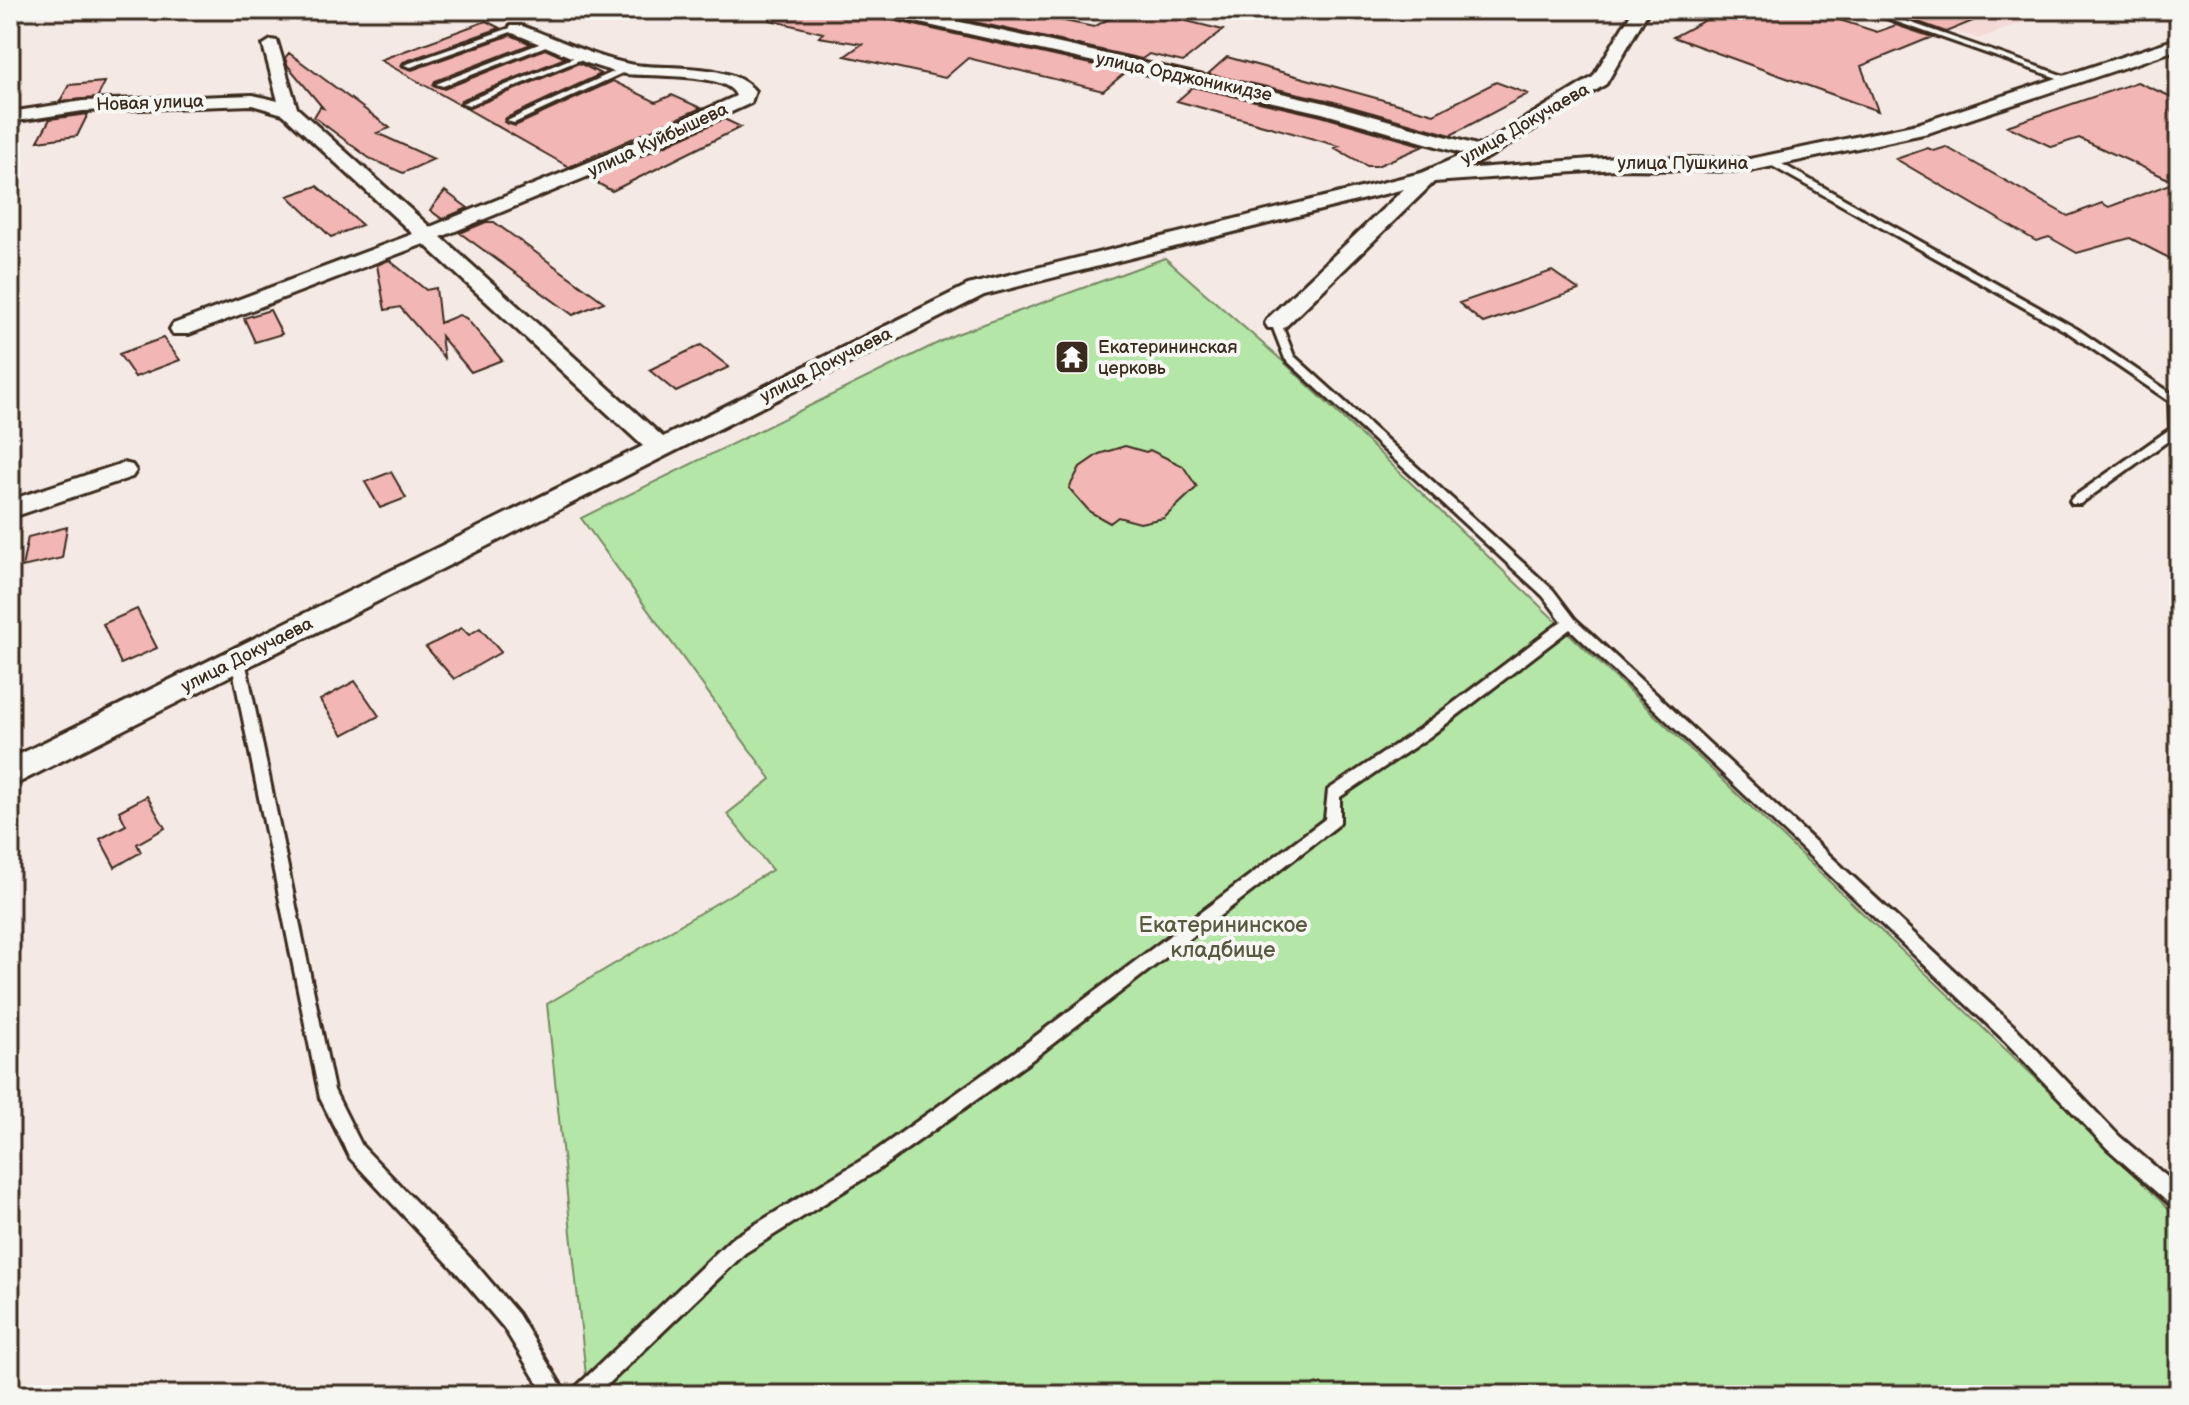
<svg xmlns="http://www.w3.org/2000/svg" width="2189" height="1405" viewBox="0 0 2189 1405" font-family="'Balsamiq Sans',sans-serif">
  <rect width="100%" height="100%" fill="#f5e9e6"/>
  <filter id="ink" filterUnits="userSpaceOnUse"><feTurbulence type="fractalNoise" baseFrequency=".0125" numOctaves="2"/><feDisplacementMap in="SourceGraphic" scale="16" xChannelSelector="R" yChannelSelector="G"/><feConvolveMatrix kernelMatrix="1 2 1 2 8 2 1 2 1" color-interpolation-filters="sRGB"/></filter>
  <g filter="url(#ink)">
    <!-- built -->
    <path fill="#f4dad7" d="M1890 10H2057L1978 39Z"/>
    <!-- green -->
    <path fill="#b3e6a7" stroke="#778862" stroke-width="2" d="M1165 258 1286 364 2105 1144 2179 1220V1395H588L547 1004 772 870 727 814 771 779 581 518 954 335Z"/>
    <!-- building -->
    <path fill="#f2b6b4" stroke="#3b2a1e" stroke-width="2" d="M771 10H873L883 18 1126 72 1103 91 968 58 945 78 845 56 862 44 819 37 823 33 770 20Z
      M920 10H1009L1094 27 1125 10H1142L1223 30 1183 62 1149 54 1142 59Z
      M1724 10H1809L1877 32 1896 25 1932 37 1861 66 1878 111 1673 37Z
      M1934 10H1982L1985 16 1946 32 1910 19Z
      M486 21 500 28 403 62 401 66 412 70 511 35 531 44 435 81 433 85 444 89 545 49 565 58 461 100 460 105 380 60Z
      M289 53 390 128 377 133 434 159 403 173 369 158 314 117 320 107 323 108 288 66 285 58Z
      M1227 57 1434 114 1496 82 1528 94 1451 135 1327 100 1208 74Z
      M579 63 601 74 506 118 504 122 515 126 613 81 656 102 672 95 701 108 569 167 462 106 470 108Z
      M105 82 97 98 60 101 69 85Z
      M2137 82 2179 100V263L2130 238 2077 253 2049 237 2036 241 1896 159 1928 148 1934 151 1946 147 2068 216 2102 203 2109 207 2175 182 2079 138 2052 147 2007 126Z
      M1193 87 1321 116 1424 146 1377 166H1367L1335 148 1339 146 1177 101Z
      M88 114 77 136 38 141 50 119Z
      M724 119 741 127 612 191 590 179Z
      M317 186 362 225 331 237 288 196Z
      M445 191 468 208 442 219 430 210Z
      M486 222H494L604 302 573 315 460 233Z
      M389 260 426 290 436 288 440 323 459 315 466 318 502 360 471 372 441 336 444 358 400 307 385 310 377 265Z
      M1552 271 1579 290 1483 323 1459 303Z
      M270 310 282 334 255 342 244 318Z
      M163 338 180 360 135 377 119 354Z
      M701 345 729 367 676 392 649 370Z
      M1125 446 1146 452 1150 450 1183 466 1197 487 1164 518 1140 523 1118 517 1110 523 1090 512 1069 488 1080 467 1099 454Z
      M391 472 406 498 380 508 365 482Z
      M67 527 62 558 22 567 28 537Z
      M137 609 157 648 121 664 103 624Z
      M462 628 469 635 480 628 501 652 454 679 426 647Z
      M355 681 379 716 343 735 320 700Z
      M147 796 165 828 137 844 141 852 115 867 100 839 126 825 119 811Z"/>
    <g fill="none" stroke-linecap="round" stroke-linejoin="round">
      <!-- service casing -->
      <g stroke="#3b2a1e" stroke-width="6">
        <path id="service" d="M1863 10H1874L2073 79 2066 81Z
          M513 27 520 29 411 67 404 65Z
          M549 40 556 42 443 86 436 84Z
          M585 53 592 55 469 105 462 103Z
          M624 67 631 69 514 123 507 121Z
          M1767 159H1773L2077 329 2178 398 2179 433 2080 504H2072L2070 501 2072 498 2170 429 2169 401 2069 333 1767 163Z
          M1276 320 1281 323 1294 356 1553 590 1575 619 2017 1029 2119 1136 2179 1187V1208L2172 1206 2107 1148 2005 1041 1570 629 1429 737 1340 797V822L1337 826 1025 1065 879 1169 745 1253 597 1395H572L575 1388 731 1239 867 1157 1013 1053 1325 819 1328 790 1419 729 1562 621 1543 596 1285 359 1271 323Z
          M238 655 245 660 334 1090 362 1146 472 1260 518 1314 567 1395H545L504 1328 458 1274 350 1158 320 1098 231 660Z"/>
      </g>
      <!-- minor casing -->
      <g stroke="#3b2a1e" stroke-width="6">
        <path id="minor" d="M876 10H906L1326 103 1480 146 1593 77 1633 10H1649L1606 84 1489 157 1463 169 1617 157 1750 159 1917 124 2179 38V49L1928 133 1750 171 1617 169 1434 182 1284 328H1268L1265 323 1268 318 1404 189 984 295 10 787V759L643 446 424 244 189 334H173L170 329 173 324 413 234 283 114 252 105 83 111 10 122V112L83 101 253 95 278 101 263 45 271 40 277 41 297 108 430 227 599 158 736 96C729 72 649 77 626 74 593 69 543 44 510 32V26H522C556 38 593 57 629 64 664 71 729 60 755 91L751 103 613 166 441 237 663 437 968 285 1421 173 1464 154 1322 113 884 15Z
          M123 463 132 465 136 471 132 477 10 518V500Z"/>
      </g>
      <!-- service -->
      <use href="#service" fill="#f6f6f2" fill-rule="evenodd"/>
      <!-- minor -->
      <use href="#minor" fill="#f6f6f2" fill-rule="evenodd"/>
    </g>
  </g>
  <!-- icons -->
  <defs>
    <g id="temple-square" transform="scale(1.8)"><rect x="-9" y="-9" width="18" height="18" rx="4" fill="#3b2a1e" stroke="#f6f6f2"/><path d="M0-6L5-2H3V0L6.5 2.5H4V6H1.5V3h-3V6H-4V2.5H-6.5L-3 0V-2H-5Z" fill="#fff"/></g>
  </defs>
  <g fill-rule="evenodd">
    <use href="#temple-square" x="1072" y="357"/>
  </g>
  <g text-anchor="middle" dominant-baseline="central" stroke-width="8" stroke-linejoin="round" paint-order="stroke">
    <!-- far-street labels -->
    <g font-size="18" fill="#3b2a1e" stroke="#f6f6f2">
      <text transform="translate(1184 77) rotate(12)">улица Орджоникидзе</text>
      <text transform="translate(150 103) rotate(-2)">Новая улица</text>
      <text transform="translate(1525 124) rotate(-30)">улица Докучаева</text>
      <text transform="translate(658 140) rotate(-25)">улица Куйбышева</text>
      <text x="1683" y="163">улица Пушкина</text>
      <text transform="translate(826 365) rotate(-27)">улица Докучаева</text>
      <text transform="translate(247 655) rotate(-27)">улица Докучаева</text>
    </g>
    <!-- far-poi labels -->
    <g font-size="18" fill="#3b2a1e" stroke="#f6f6f2" text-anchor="start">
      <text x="1098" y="347">Екатерининская<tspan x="1098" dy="21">церковь</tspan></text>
    </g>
    <!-- park labels -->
    <g font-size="22" fill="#595940" stroke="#f6f6f2">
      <text x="1223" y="925">Екатерининское<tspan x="1223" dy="25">кладбище</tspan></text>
    </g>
  </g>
  <!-- margin -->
  <rect width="2189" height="1405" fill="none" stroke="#f6f6f2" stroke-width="40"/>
  <rect x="20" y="20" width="2149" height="1365" fill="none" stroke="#3b2a1e" stroke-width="3" filter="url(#ink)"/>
</svg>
